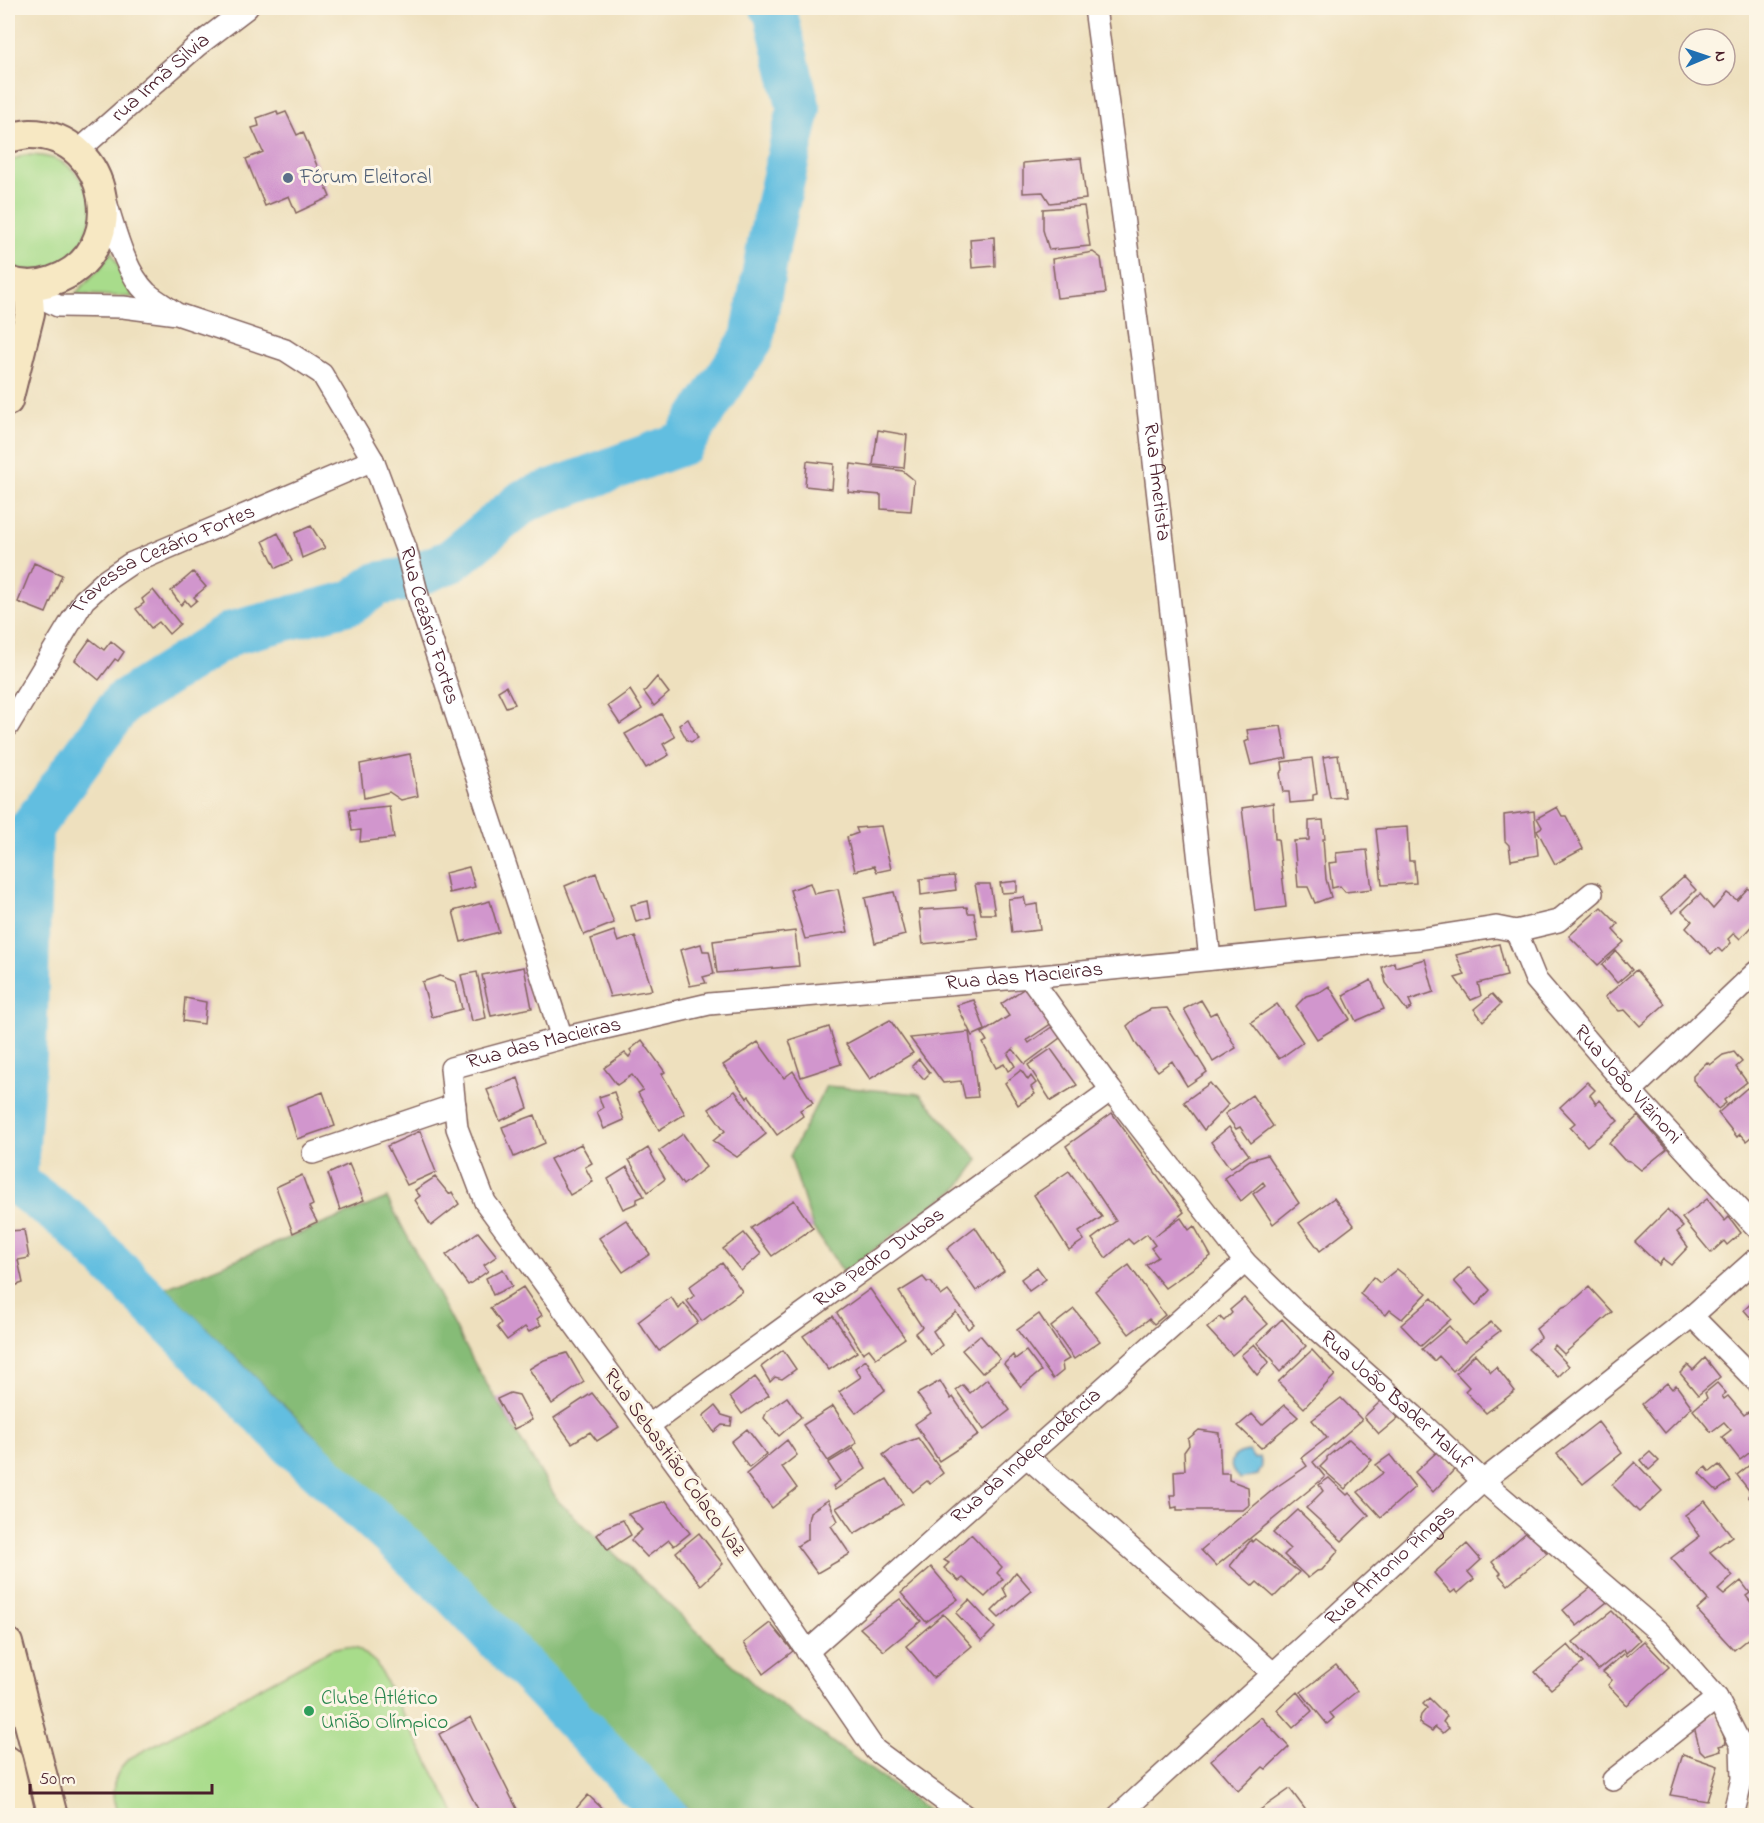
<svg xmlns="http://www.w3.org/2000/svg" width="1764" height="1823" viewBox="0 0 1764 1823" font-family="'Indie Flower',sans-serif">
  <rect width="100%" height="100%" fill="#fcf5e5"/>
  <filter id="ink" filterUnits="userSpaceOnUse"><feTurbulence type="fractalNoise" baseFrequency=".0167" numOctaves="2"/><feDisplacementMap in="SourceGraphic" scale="12" xChannelSelector="R" yChannelSelector="G"/><feConvolveMatrix kernelMatrix="1 2 1 2 8 2 1 2 1" color-interpolation-filters="sRGB"/></filter>
  <filter id="wash" filterUnits="userSpaceOnUse"><feTurbulence type="fractalNoise" baseFrequency=".008" numOctaves="4" result="noise"/><feDisplacementMap in="SourceGraphic" scale="24" xChannelSelector="R" yChannelSelector="G"/><feGaussianBlur stdDeviation="1.35" result="paint"/><feColorMatrix in="noise" values="0 0 0 0 0 0 0 0 0 0 0 0 0 0 0 0 0 1.4 0 .05"/><feComposite in="paint" operator="in"/></filter>
  <g filter="url(#wash)">
    <rect width="100%" height="100%" fill="#eee0be"/>
    <!-- green -->
    <path fill="#a8dc8b" stroke="#797e5b" stroke-width="1.5" d="M24 155C52 155 70 160 85 186 89 192 93 204 93 212 92 217 89 224 87 229 85 236 83 246 79 250 60 269 31 278 8 264V162Z
      M111 251 133 297 75 294 102 266Z
      M346 1646 358 1648 376 1663 456 1815H119C109 1795 112 1776 128 1759L332 1649Z"/>
    <!-- forest -->
    <path fill="#86bc77" stroke="#686e51" stroke-width="1.5" d="M826 1086 920 1094 979 1160 957 1189 920 1214 844 1273 813 1228 790 1156Z
      M387 1198 477 1368 558 1501 761 1691 934 1815H695L166 1288Z"/>
    <!-- water -->
    <path fill="#62bee0" stroke="#566e86" stroke-width="1.5" d="M1249 1451 1254 1459 1260 1457 1262 1466 1258 1475 1240 1479C1226 1468 1229 1453 1249 1451Z"/>
    <g fill="none" stroke-linecap="round" stroke-linejoin="round">
      <!-- river -->
      <path stroke="#62bee0" stroke-width="44" d="M666 1816 450 1590 292 1445 71 1223 15 1182 25 1054 31 828 122 703 232 633 352 602 377 584 403 580 451 561 524 501 683 443 752 339 769 243 799 109 775 11 772 8"/>
    </g>
    <g id="blocks">
      <!-- building -->
      <path fill="#d196cd" d="M277 111 278 115 286 112 297 135 303 132 330 197 296 213 289 196 265 206 246 159 263 152 252 128 259 126 257 118Z
        M1081 158 1086 199 1050 203 1043 192 1023 193V163Z
        M1084 206 1090 246 1049 250 1043 230V209Z
        M994 237 995 266 972 268 970 239Z
        M1093 252 1101 258 1106 293 1057 298 1052 259Z
        M878 430 907 435 904 468 873 465Z
        M807 461 834 464 832 489 805 486Z
        M851 464 903 471 914 480 911 511 881 509V495L848 492Z
        M311 526 325 548 302 558 295 533Z
        M278 533 292 561 276 568 263 541Z
        M34 563 62 575 46 613 18 602Z
        M193 572 206 587 194 597 197 600 190 606 185 600 181 605 171 591Z
        M153 590 180 624 169 634 159 622 151 628 136 609 144 603 142 599Z
        M90 639 104 650 111 641 124 652 118 661 115 659 99 680 75 660Z
        M657 677 669 693 654 706 644 692Z
        M506 686 515 704 506 707 498 691Z
        M630 690 642 709 620 724 608 706Z
        M661 714 675 737 663 744 669 755 646 768 625 734Z
        M688 719 698 738 691 742 687 740 679 725Z
        M1281 726 1287 758 1251 765 1245 742 1249 740 1247 730Z
        M410 754 418 796 401 800 389 792 364 798 360 764Z
        M1338 755 1345 797 1330 798 1323 757Z
        M1312 758 1317 794 1313 795V801L1290 803 1289 792H1283L1280 773 1283 770 1282 762Z
        M1273 803 1275 839H1278L1286 907 1255 911 1242 808Z
        M389 806 394 838 360 842 361 830 352 831 349 810Z
        M1557 807 1562 816H1566L1583 849 1555 864 1537 830 1542 827 1537 818Z
        M1534 811 1538 855 1511 860 1509 845 1505 841 1504 815Z
        M1323 820 1325 839H1323L1326 879 1331 897 1315 903 1308 887H1298L1294 841 1309 840V821Z
        M881 826 891 869 877 872 874 866 855 871 847 837 858 833 856 828Z
        M1407 827 1409 861H1414L1416 883 1382 885 1376 829Z
        M1367 850 1372 889 1345 892 1340 886 1332 888 1329 863 1337 862 1336 853Z
        M469 867 475 887 449 893 445 873Z
        M596 873 614 923 584 935 565 886Z
        M954 876 956 890 921 895 920 879Z
        M1684 877 1696 890 1673 913 1660 898Z
        M1017 881V892L1002 893 1000 883Z
        M810 883 814 894 838 889 848 932 805 939 790 890Z
        M975 884H990L995 914H981Z
        M1748 888 1756 896V921L1740 939 1734 933 1728 939 1731 943 1722 952 1718 948 1711 954 1686 928 1692 921 1682 911 1700 894 1713 909 1727 893 1737 900Z
        M894 892 905 935 875 943 865 898Z
        M1024 897 1026 906 1037 904 1040 930 1012 933 1008 899Z
        M490 901 499 932 461 942 453 911Z
        M648 901 651 918 636 922 631 905Z
        M967 907 968 913H974L978 938 923 944 919 910Z
        M1601 907 1618 924 1613 930 1624 942 1598 965 1569 936Z
        M614 931 618 942 635 936 652 990 610 997 591 939Z
        M795 931 799 966 717 973 713 941Z
        M701 944 703 951H709L714 974 703 977 706 983 690 986 680 950Z
        M1499 944 1507 976 1478 983 1481 996 1471 1000 1455 978 1465 975 1456 955Z
        M1616 951 1632 970 1617 983 1602 965Z
        M1425 959 1434 992 1409 1000 1412 1007 1407 1011 1386 983 1382 967 1394 962 1395 967Z
        M524 967 532 1008 491 1016 482 975Z
        M1636 970 1665 1004 1640 1026 1625 1010 1619 1011 1605 997Z
        M477 972 486 1018 472 1021 461 975Z
        M440 976 456 982 462 1009 432 1017 422 982Z
        M1371 980 1384 1009 1356 1021 1343 995Z
        M1031 984 1055 1021 1027 1040 1029 1043 1053 1026 1060 1038 1025 1064 1013 1049 1008 1054 1015 1066 1008 1071 1004 1064 996 1068 983 1043 987 1041 982 1033 1009 1016 1001 1004Z
        M1329 986 1350 1019 1317 1039 1296 1006 1306 996 1320 992Z
        M1492 994 1501 1004 1483 1021 1474 1009Z
        M185 998 206 1002 204 1024 183 1021Z
        M974 1000 985 1030 972 1036 957 1005Z
        M1201 1000 1210 1015 1216 1012 1236 1048 1213 1062 1184 1009Z
        M1277 1004 1303 1042 1279 1059 1251 1022Z
        M1167 1008 1207 1072 1187 1086 1172 1061 1158 1071 1137 1045 1127 1026 1139 1015 1151 1009Z
        M890 1020 913 1053 870 1079 846 1044Z
        M829 1027 841 1064 801 1077 789 1040Z
        M969 1032 978 1097 965 1098 961 1081 943 1083 910 1038Z
        M642 1040 665 1072 662 1074 685 1114 659 1130 638 1093 643 1090 632 1075 617 1085 604 1068 625 1053 629 1057 632 1053 630 1050Z
        M758 1042 784 1078 793 1071 813 1103 800 1110 803 1116 777 1135 749 1096 747 1098 723 1065Z
        M1051 1049 1077 1085 1051 1101 1028 1065Z
        M1734 1052 1742 1062 1736 1067 1747 1082 1724 1100 1726 1103 1718 1109 1693 1080V1076L1707 1062 1710 1065 1723 1055Z
        M919 1059 930 1073 924 1079 912 1066Z
        M1021 1070 1028 1080 1031 1076 1036 1083 1031 1087 1035 1094 1018 1105 1005 1083Z
        M518 1078 528 1108 500 1121 487 1090Z
        M1587 1082 1595 1090 1590 1095 1596 1104 1600 1100 1618 1121 1587 1146 1570 1127 1575 1123 1560 1107Z
        M1210 1083 1228 1105 1204 1130 1184 1102Z
        M1747 1088 1751 1092 1754 1089 1756 1092 1755 1102 1756 1133 1746 1141 1740 1134 1737 1137 1718 1113Z
        M735 1091 766 1134 737 1157 713 1141 725 1131 709 1109Z
        M323 1092 335 1126 297 1139 287 1106Z
        M614 1092 624 1120 604 1129 597 1112 603 1108 599 1097Z
        M1252 1095 1273 1126 1251 1143 1240 1127 1236 1129 1225 1114Z
        M1112 1113 1184 1212 1155 1236 1181 1218 1189 1230 1194 1226 1211 1256 1165 1288 1146 1265 1158 1257 1151 1248 1155 1245 1147 1234 1133 1244 1128 1239 1106 1258 1092 1239 1116 1221 1066 1146Z
        M535 1115 545 1143 514 1157 502 1127Z
        M1638 1116 1667 1149 1641 1170 1630 1161 1624 1160 1609 1143Z
        M1229 1127 1249 1155 1230 1168 1211 1142Z
        M420 1131 436 1172 407 1185 387 1146Z
        M683 1134 706 1167 683 1185 659 1151Z
        M581 1144 592 1163 585 1167 593 1182 570 1195 550 1159Z
        M648 1148 665 1179 648 1192 629 1160Z
        M1267 1155 1299 1203 1273 1224 1253 1194 1265 1185 1263 1182 1241 1201 1224 1178 1250 1160Z
        M349 1164 364 1200 340 1210 328 1174Z
        M627 1167 644 1196 637 1199V1203L623 1209 608 1179Z
        M1069 1171 1102 1217 1079 1232 1084 1240 1069 1250 1034 1195Z
        M302 1175 313 1205 309 1207 317 1222 293 1233 276 1187Z
        M435 1177 449 1194 452 1192 459 1204 431 1226 415 1200 420 1196 415 1190Z
        M1334 1198 1354 1225 1320 1251 1299 1223Z
        M1707 1199 1725 1221 1729 1217 1741 1233 1727 1245 1724 1241 1711 1253 1682 1218Z
        M794 1200 813 1228 772 1256 751 1228Z
        M1667 1210 1683 1227 1677 1232 1688 1247 1671 1265 1663 1259 1659 1265 1635 1242Z
        M626 1220 650 1254 623 1272 599 1238Z
        M975 1227 1004 1271 976 1291 947 1249Z
        M24 1230 29 1258 18 1260 23 1283 8 1288V1231Z
        M478 1232 497 1256 484 1265 488 1271 468 1285 446 1255Z
        M744 1233 761 1254 741 1271 723 1249Z
        M722 1263 742 1291 702 1321 687 1301 694 1296 689 1287Z
        M1129 1265 1165 1315 1154 1324 1149 1319 1129 1334 1095 1291Z
        M1037 1267 1046 1279 1029 1291 1021 1279Z
        M1469 1267 1490 1290 1476 1306 1454 1281Z
        M503 1269 512 1286 493 1295 486 1278Z
        M1397 1269 1427 1293 1402 1319 1390 1310 1386 1315 1360 1294 1373 1277 1380 1283Z
        M923 1277 927 1282H931L941 1296 948 1291 974 1324 968 1329 956 1312 933 1331 942 1345 931 1355 915 1333 922 1327 899 1292Z
        M523 1287 542 1315 537 1319 541 1325 529 1332 525 1327 507 1340 497 1327 501 1323 490 1308Z
        M1589 1287 1612 1312 1564 1354 1555 1345 1552 1348 1569 1366 1558 1377 1528 1349 1541 1337 1536 1329 1563 1307 1569 1305Z
        M870 1289 905 1338 876 1358 869 1349 863 1353 837 1313Z
        M671 1297 679 1309 684 1303 698 1322 659 1351 638 1322Z
        M1244 1298 1268 1324 1232 1355 1207 1328 1220 1317 1224 1321 1232 1313 1230 1310Z
        M1432 1298 1451 1319 1421 1346 1401 1325Z
        M1756 1299V1324L1744 1310Z
        M1074 1309 1100 1341 1074 1359 1051 1327Z
        M1039 1314 1069 1359 1062 1363 1063 1371 1053 1379 1017 1330Z
        M833 1316 857 1352 829 1370 803 1336Z
        M1282 1319 1306 1346 1280 1372 1274 1365V1361L1257 1343Z
        M1491 1322 1500 1331 1472 1352 1453 1371 1439 1356 1434 1361 1422 1349 1449 1326 1464 1343Z
        M980 1335 1000 1359 982 1373 962 1350Z
        M1254 1344 1269 1362 1257 1375 1241 1355Z
        M783 1350 796 1369 782 1379 775 1377 770 1382 761 1367Z
        M1312 1350 1335 1375 1304 1408 1278 1382Z
        M1026 1351 1041 1371 1021 1387 1004 1364 1013 1355 1015 1359Z
        M567 1353 584 1382 552 1404 529 1369 544 1360Z
        M1475 1354 1491 1372 1496 1367 1515 1391 1486 1413 1465 1391 1469 1387 1456 1373Z
        M1705 1358 1720 1377 1698 1395 1680 1373 1688 1365 1693 1370Z
        M866 1360 885 1390 856 1413 839 1392 861 1377 855 1368Z
        M755 1377 769 1395 742 1414 730 1397Z
        M987 1379 1010 1410 984 1430 956 1390 963 1385 970 1393Z
        M940 1381 951 1399 953 1397 979 1435 939 1461 915 1424 931 1413 917 1394Z
        M1667 1383 1672 1389 1676 1385 1692 1407 1665 1433 1642 1404Z
        M1717 1383 1726 1393 1722 1396 1724 1399 1728 1396 1744 1415 1748 1412 1756 1421V1454L1753 1450 1740 1460 1722 1437 1731 1430 1724 1422 1711 1432 1693 1410 1707 1398 1705 1393Z
        M510 1393 519 1395 532 1420 514 1429 497 1399Z
        M592 1393 619 1427 597 1441 590 1432 572 1443 554 1418Z
        M787 1397 801 1417 779 1436 764 1418 767 1411Z
        M1341 1398 1362 1420 1313 1462 1325 1477 1216 1566 1201 1550 1275 1488 1307 1466 1301 1458 1327 1438 1312 1420Z
        M1382 1400 1398 1418 1379 1434 1364 1417Z
        M1285 1405 1298 1417 1261 1448 1238 1426 1252 1414 1262 1425Z
        M715 1406 722 1415 732 1418 731 1426 722 1425 714 1432 703 1416Z
        M833 1406 857 1443 828 1461 803 1425Z
        M1598 1422 1622 1453 1583 1484 1557 1454Z
        M747 1429 766 1454 749 1468 731 1442Z
        M1199 1430 1219 1433 1221 1473H1229V1480L1248 1487 1249 1505 1243 1510H1177V1507L1172 1508 1170 1495H1175L1174 1471 1185 1470 1184 1452 1189 1445 1188 1439Z
        M918 1438 943 1473 930 1484 927 1481 913 1492 883 1455 894 1447Z
        M1349 1439 1372 1460 1345 1489 1320 1467 1327 1460V1457Z
        M787 1440 797 1455 782 1467 797 1488 772 1508 746 1474Z
        M853 1448 866 1469 835 1490 833 1486 840 1481 828 1463Z
        M1438 1451 1454 1470 1433 1492 1415 1472Z
        M1650 1452 1659 1461 1649 1470 1641 1460Z
        M1390 1455 1415 1487 1381 1517 1358 1492 1383 1473 1376 1465Z
        M1756 1460V1506L1748 1496 1751 1493 1737 1475Z
        M1635 1462 1662 1491 1639 1512 1612 1485Z
        M1719 1465 1731 1481 1717 1491 1699 1473 1706 1467 1710 1472Z
        M1329 1478 1347 1495 1349 1493 1369 1515 1342 1541 1306 1508 1323 1491 1319 1485Z
        M887 1479 903 1504 854 1534 836 1508Z
        M828 1500 838 1521 831 1526 850 1554 817 1573 797 1546 808 1539V1521L810 1512Z
        M666 1501 690 1533 674 1546 669 1540 647 1557 631 1540 642 1530 628 1514Z
        M1705 1501 1732 1536 1710 1552 1733 1576 1718 1590 1724 1595 1741 1581 1750 1593 1746 1596 1756 1609V1632L1734 1650 1697 1610 1708 1600 1671 1558 1700 1536 1685 1515Z
        M1298 1510 1339 1550 1322 1570 1317 1571 1308 1578 1284 1555 1290 1549 1273 1533Z
        M623 1520 631 1535 608 1550 597 1535 606 1527Z
        M1528 1531 1547 1553 1508 1585 1499 1575 1501 1573 1492 1562Z
        M699 1533 723 1564 701 1585 676 1552Z
        M971 1534 1002 1567 997 1573 1003 1579 985 1597 963 1578 959 1581 944 1568 949 1563 944 1560Z
        M1255 1539 1299 1572 1274 1597 1257 1582 1253 1586 1230 1566 1251 1540 1252 1542Z
        M1467 1544 1481 1560 1468 1572 1474 1579 1458 1593 1455 1590 1451 1593 1434 1573Z
        M931 1567 958 1599 926 1622 901 1593Z
        M1016 1572 1032 1591 999 1618 992 1611 1007 1596 1003 1588Z
        M1594 1585 1607 1602 1577 1626 1563 1610Z
        M900 1599 921 1621 884 1651 860 1628Z
        M969 1600 995 1628 982 1641 956 1613Z
        M1612 1611 1640 1640 1626 1653 1624 1649 1598 1670 1573 1642Z
        M943 1614 972 1646 933 1678 906 1646Z
        M770 1623 793 1651 763 1674 744 1643Z
        M1644 1641 1669 1667 1627 1705 1608 1685 1612 1680 1603 1672 1624 1654 1627 1656Z
        M1568 1645 1583 1663 1551 1689 1535 1672Z
        M1336 1665 1357 1691 1330 1713 1334 1718 1327 1724 1301 1692Z
        M1297 1692 1312 1711 1293 1728 1277 1710Z
        M1429 1698 1447 1716 1443 1722 1449 1728 1443 1733 1435 1727 1432 1731 1419 1723 1421 1715 1427 1708 1423 1704Z
        M1717 1714 1726 1744 1719 1746 1721 1750 1705 1755 1700 1750 1693 1723Z
        M471 1717 520 1815H481L439 1734Z
        M1261 1717 1289 1747 1266 1769 1263 1767 1238 1791 1211 1760Z
        M1683 1754 1718 1766 1707 1801 1670 1795Z
        M1290 1789 1308 1813 1305 1815H1260L1257 1812Z
        M588 1795 609 1815H576L573 1812Z"/>
    </g>
  </g>
  <g filter="url(#ink)">
    <use href="#blocks" fill-opacity="0" stroke="#83635e" stroke-width="1.5"/>
    <g fill="none" stroke-linecap="round" stroke-linejoin="round">
      <!-- street casing -->
      <g stroke="#83635e" stroke-width="24">
        <g id="street">
          <path id="s1" d="M1095 8 1144 373 1210 959"/>
          <path id="s2" d="M77 152 197 46 247 8"/>
          <path d="M106 202C115 230 125 272 147 293 155 300 166 306 174 312"/>
          <path id="s3" d="M35 284 48 301 58 306 123 307 177 314 285 350 322 374 373 460 406 549 420 604 562 1038"/>
          <path id="s4" d="M8 726 84 600 105 581 130 564 373 460"/>
          <path id="s5" d="M1516 931 1536 980 1631 1091 1756 1227"/>
          <path id="s6" d="M1030 977 1111 1090 1245 1262 1291 1307 1413 1415 1483 1481 1659 1632 1717 1698 1741 1745 1742 1779 1733 1816"/>
          <path d="M1631 1091 1756 972"/>
          <path d="M313 1153 455 1105"/>
          <path d="M1692 1316 1756 1381"/>
          <path id="s7" d="M648 1426 1111 1090"/>
          <path d="M1027 1457 1273 1673"/>
          <path id="s8" d="M807 1652 1245 1262"/>
          <path d="M1613 1780 1717 1698"/>
          <path id="s9" d="M965 1816 875 1750 723 1528 485 1202 457 1128 451 1068 562 1038 709 1004 1030 977 1419 939 1496 927 1516 931 1558 921 1592 893"/>
          <path id="s10" d="M1118 1816 1483 1481 1692 1316 1756 1259"/>
        </g>
      </g>
      <!-- secondary casing -->
      <g stroke="#83635e" stroke-width="32">
        <path id="secondary" d="M8 138C15 137 23 134 30 134 111 134 133 254 52 281 38 286 22 286 8 281
          M8 401 30 313 28 285
          M8 1643 53 1816
          M8 1761 21 1816"/>
      </g>
      <!-- street -->
      <use href="#street" stroke="#fff" stroke-width="21"/>
      <!-- secondary -->
      <use href="#secondary" stroke="#f7e8c3" stroke-width="28"/>
    </g>
  </g>
  <!-- markers -->
  <circle fill="#5c6f8a" stroke="#fcf5e5" stroke-width="2" cx="288" cy="178" r="6"/>
  <circle fill="#2e9e5b" stroke="#fcf5e5" stroke-width="2" cx="309" cy="1711" r="6"/>
  <g text-anchor="middle" dominant-baseline="central" stroke-width="6" stroke-linejoin="round" paint-order="stroke">
    <!-- street labels -->
    <g font-size="21" fill="#4a1f2b" stroke="#fcf5e5">
      <text stroke="none"><textPath href="#s2" startOffset="112">rua Irmã Silvia</textPath></text>
      <text stroke="none"><textPath href="#s1" startOffset="478">Rua Ametista</textPath></text>
      <text stroke="none"><textPath href="#s4" startOffset="236">Travessa Cezário Fortes</textPath></text>
      <text stroke="none"><textPath href="#s3" startOffset="585">Rua Cezário Fortes</textPath></text>
      <text stroke="none"><textPath href="#s9" startOffset="1506">Rua das Macieiras</textPath></text>
      <text stroke="none"><textPath href="#s9" startOffset="1020">Rua das Macieiras</textPath></text>
      <text stroke="none"><textPath href="#s5" startOffset="192">Rua João Vizinoni</textPath></text>
      <text stroke="none"><textPath href="#s7" startOffset="286">Rua Pedro Dubas</textPath></text>
      <text stroke="none"><textPath href="#s6" startOffset="562">Rua João Bader Maluf</textPath></text>
      <text stroke="none"><textPath href="#s8" startOffset="294">Rua da Independência</textPath></text>
      <text transform="translate(674 1463) rotate(54)">Rua Sebastião Colaco Vaz</text>
      <text stroke="none"><textPath href="#s10" startOffset="370">Rua Antonio Pingas</textPath></text>
    </g>
    <!-- service labels -->
    <g font-size="21" fill="#4e5e75" stroke="#fcf5e5" text-anchor="start">
      <text x="300" y="178">Fórum Eleitoral</text>
    </g>
    <!-- leisure labels -->
    <g font-size="21" fill="#27864d" stroke="#fcf5e5" text-anchor="start">
      <text x="321" y="1699">Clube Atlético<tspan x="321" dy="24">União Olímpico</tspan></text>
    </g>
  </g>
  <!-- margin -->
  <rect width="1764" height="1823" fill="none" stroke="#fcf5e5" stroke-width="30"/>
  <!-- north arrow -->
  <g transform="translate(1707 57) rotate(88)"><circle r="28" fill="#fcf5e5" stroke="#b59f9b" stroke-width="1.5"/>
  <path d="M0-4.5L10 22L0 15L-10 22Z" fill="#1f6fb2"/>
  <text y="-9" font-size="16" font-weight="bold" text-anchor="middle" fill="#4a1f2b">N</text>
  </g>
  <!-- scale -->
  <path d="M30 1784v9h182v-9" fill="none" stroke="#4a1f2b" stroke-width="3"/>
  <text x="39" y="1784" font-size="18" fill="#4a1f2b" stroke="#fcf5e5" stroke-width="4.5" paint-order="stroke">50 m</text>
</svg>
